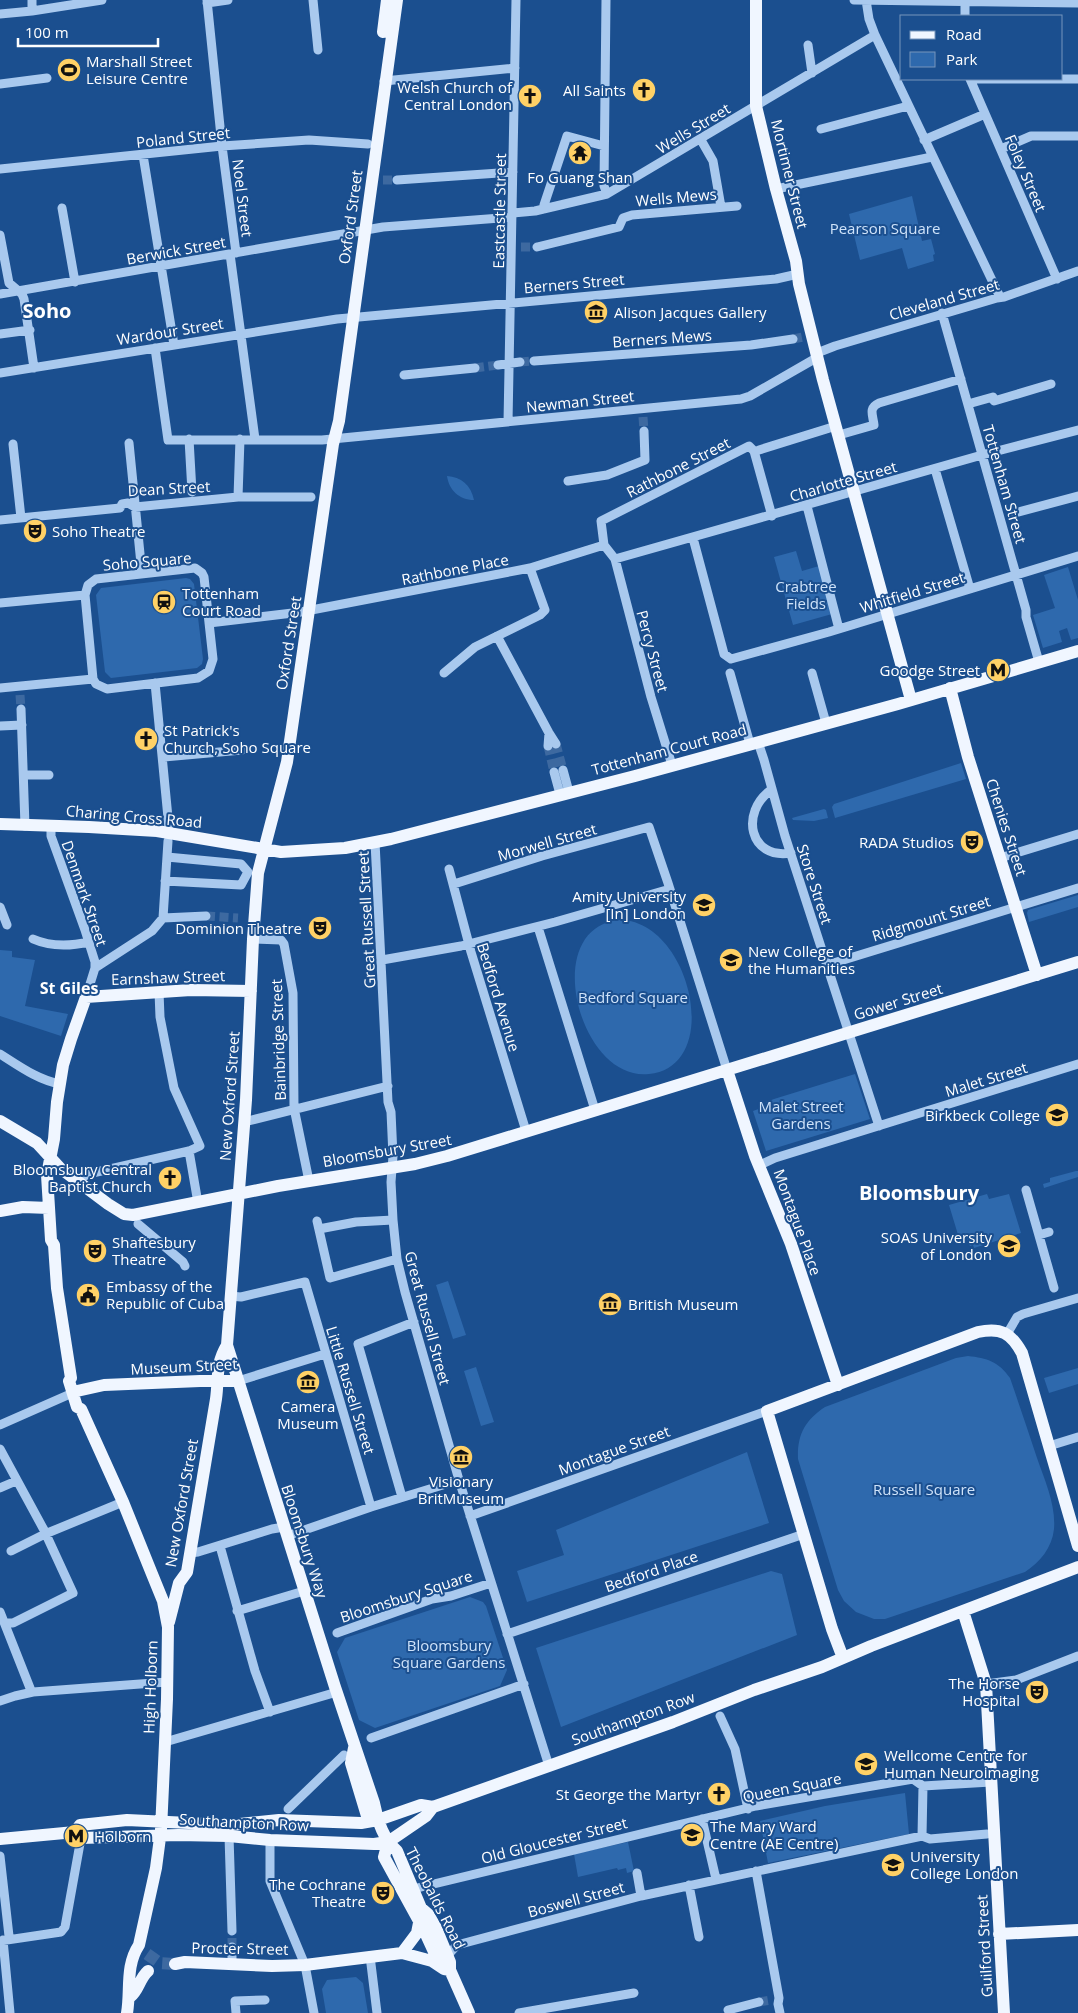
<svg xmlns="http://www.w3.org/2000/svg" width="1078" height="2013" viewBox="0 0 1078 2013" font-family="'Open Sans',sans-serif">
  <rect width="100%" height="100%" fill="#1b4f8f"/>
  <!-- green -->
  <path fill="#2e69ad" d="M912 196 922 241 931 239 935 254 933 255 934 261 908 269 902 248 860 260 849 214Z
    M447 476C461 477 471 485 474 500 459 500 449 490 447 476Z
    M796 551 802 571 819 566 832 614 793 625 774 557Z
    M1068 567 1078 600V638L1071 640 1067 628 1059 631 1062 642 1043 648 1033 615 1055 608 1044 575Z
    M186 578 190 579 194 584 203 659 202 664 197 668 111 678 105 672 96 595 101 588Z
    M961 763 966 779 835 818 832 807 834 804Z
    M824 809 826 810 828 818 814 821 793 820 792 818Z
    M1078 895V907L1029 922 1027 913 1028 910Z
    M619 920C690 919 725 1066 649 1074 579 1082 539 928 619 920Z
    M0 950 12 951V957L35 960 25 1006 68 1014 61 1036 0 1016Z
    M855 1074 870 1119 766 1151 753 1111 767 1106 766 1102 774 1099Z
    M1076 1171H1078V1177L1044 1188 1043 1184 1050 1182V1178Z
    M987 1194 989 1199 1009 1194 1021 1233 974 1248 973 1245 970 1246 966 1236 959 1238 949 1205Z
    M448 1281 466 1335 453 1339 436 1285Z
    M968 1356C987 1358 999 1362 1010 1378 1019 1404 1028 1431 1037 1458 1045 1481 1056 1505 1054 1529 1052 1548 1040 1562 1025 1572L885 1619H874L856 1612 844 1601 838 1590 798 1459C797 1435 805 1420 825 1407L956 1358Z
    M476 1367 494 1422 481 1426 464 1371Z
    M1078 1368V1384L1049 1393 1044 1378Z
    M747 1452 769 1523 527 1602 517 1571 564 1555 556 1530Z
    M771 1571 782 1574 797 1635 561 1727 536 1648Z
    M470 1597 483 1602 486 1606 507 1670 500 1686 375 1728 359 1720 337 1652 345 1638Z
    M905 1793 909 1834 768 1863 760 1821 825 1806Z
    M628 1842 634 1871 627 1873 626 1868 618 1870 617 1868 578 1877 574 1854Z
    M356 1977 363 1983 368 2013H326L322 1989 327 1980Z"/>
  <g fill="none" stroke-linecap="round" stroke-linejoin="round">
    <!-- minor-tunnel -->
    <path stroke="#3d69a0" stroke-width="9" stroke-dasharray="9 4.5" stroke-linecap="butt" d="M383 180H397
      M521 247H537
      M793 339 803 337
      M520 362 534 361
      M475 368 498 365
      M643 417 644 431
      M20 695 21 709
      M556 744 563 770
      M548 746 554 772
      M206 916 238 918
      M232 1947V1931
      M759 2002 771 2000"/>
    <!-- major-tunnel -->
    <path stroke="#3d69a0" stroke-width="12" stroke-dasharray="12 6" stroke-linecap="butt" d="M147 1954 160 1963 175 1964"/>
    <!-- minor -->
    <path stroke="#a9c9ee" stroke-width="9" d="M207 0 222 146 236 253
      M313 0 318 50
      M606 0 604 186 607 194
      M854 0 1078 3
      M866 0 869 19 875 35 1000 297
      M207 3 228 0
      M32 11V0
      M0 14 32 11 102 0
      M965 16V0
      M808 45 812 73
      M970 79 1057 279
      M970 79H1078
      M384 81 515 68
      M0 84 47 78
      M821 129 908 106
      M701 140 713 161 721 207
      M924 140 985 114
      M1001 149 1031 136H1078
      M143 155 174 345
      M0 169 222 146 309 140 368 144
      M397 180 513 172
      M776 189 932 157
      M62 208 75 282
      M544 209V205L567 136 604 146
      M513 213 535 211 607 194 875 35
      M0 235 9 283 22 294 24 299 34 368
      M537 247 619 227 623 218 632 215 737 206
      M230 254 255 439
      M0 294 383 227 512 217
      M942 313 1026 610V617L1039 662
      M0 334 30 330
      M155 348 168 440H322L741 399 750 396 818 357
      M817 353 835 346 997 298 1004 297 1078 271
      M534 361 751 345 793 339
      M498 365 520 362
      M0 373 337 319 776 279 798 274
      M404 375 475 368
      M968 404 993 397 994 401 1051 384
      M508 422 516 0
      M839 435 874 425C873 415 868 408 879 403L961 379
      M189 439 192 492
      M129 443 142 574
      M13 444 21 518
      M759 450 836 426
      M935 469 970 589
      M568 481 607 475 645 460 644 431
      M238 497 240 439
      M807 506 839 629
      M1015 513 1078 496
      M0 520 120 508 122 504 128 503 135 507 238 497H311
      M693 538 724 654 731 659 829 632 1078 556
      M615 559 982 455 1078 430
      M195 568 202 573 204 577 213 659 209 671 198 678 107 689 96 684 93 679 85 595 88 585 96 579Z
      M0 603 85 595
      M209 623 301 612 530 568 604 545
      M497 636 549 733 556 744
      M444 673 475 647 540 615 545 610 530 568
      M730 673 750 744
      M812 673 826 723
      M155 683 169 828
      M0 688 93 679
      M21 709 25 826
      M0 726 22 725
      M758 742 764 760 785 836 879 1126
      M548 746 549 733
      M164 757 242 750
      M672 765 651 697 615 559 604 545 601 521 749 446 754 451 772 516
      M563 770 569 792
      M554 772 560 794
      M24 775H49
      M771 790C740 812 749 860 791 853
      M51 826V836L85 930 95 962V968L86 997
      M375 842 388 1102 391 1112 393 1156 391 1182 393 1220 397 1259 405 1292 459 1480 549 1766
      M1000 858 1078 834
      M449 869 471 952 526 1131
      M165 881 241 885 248 872 241 864 167 857
      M454 884 542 856 649 827 668 883 727 1070
      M0 907 7 925
      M163 918 168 841
      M538 927 595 1110
      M33 939C51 947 71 946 89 942
      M253 939 281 940 284 944 293 993 294 1108 309 1181
      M382 960 461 946 555 922 670 889
      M827 965 1078 888
      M95 968 152 931 163 918 206 916
      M0 1054C19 1066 38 1080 60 1084
      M244 1122 388 1086
      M189 1151 198 1203
      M760 1165 775 1158 1078 1064
      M77 1181 88 1174 189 1151 200 1146 174 1088 160 1017 159 992
      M1026 1190 1054 1288
      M317 1221 330 1278 397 1259
      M138 1224 183 1262 185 1266
      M319 1229 356 1222 393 1220
      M1039 1235 1049 1232
      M230 1296 241 1297 305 1282 371 1507
      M1007 1334 1017 1317 1023 1314 1078 1298
      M238 1381 325 1354
      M0 1425 77 1391
      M1049 1446 1078 1437
      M0 1449 44 1530 73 1593 13 1623H5
      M0 1488 16 1481
      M402 1497 358 1344 414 1322
      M470 1516 767 1411
      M287 1536 371 1507 459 1480
      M220 1546 255 1671 270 1712
      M11 1551 45 1534 123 1502
      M190 1553 198 1552 272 1529 284 1527
      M237 1611 304 1591
      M0 1612 30 1688
      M337 1633 432 1599 451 1596 491 1583
      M507 1634 804 1534
      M986 1684 1016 1680 1078 1656
      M0 1701 15 1696 33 1692 167 1682
      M720 1716 735 1749 748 1809
      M371 1738 524 1684
      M165 1742 337 1692
      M923 1786 991 1782
      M288 1809 344 1755
      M702 1819 716 1879
      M229 1836 232 1931
      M922 1836 930 1839 987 1834
      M270 1840V1881L305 1965 314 2013
      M0 1856 9 1936
      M756 1871 779 1998 778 2004 780 2013
      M637 1873 641 1896
      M689 1885 699 1937
      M413 1889 756 1806 913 1779 923 1786 922 1836 641 1896 457 1945 448 1955
      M3 1940 10 2013
      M0 1941 61 1932 65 1927 81 1838
      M370 1956 377 2013
      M232 1965V1947
      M728 2010 759 2002
      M236 2013 235 2001 265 2000
      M519 2013 634 1993"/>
    <!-- major -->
    <path stroke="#f0f6ff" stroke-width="12" d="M397 0 339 421 333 444 287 762 258 873 253 939 246 1100 227 1345 335 1687 374 1803 378 1820 382 1830 388 1842 397 1851 421 1908 428 1914 436 1928 450 1962V1970L469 2013
      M756 0V106L776 189 796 261 799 284 823 380 911 700
      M383 32 387 0
      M950 688 968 757 1037 975
      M0 824 89 827 157 831 281 852 345 848 391 839 635 776 898 704 1078 651
      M727 1070 755 1156 791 1244 838 1385
      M0 1121 37 1143 60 1168 108 1204 124 1214 133 1215 278 1186 415 1164 447 1156 1078 962
      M0 1211 23 1207 49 1208
      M77 1391 104 1385 200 1381H238
      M963 1611 986 1684 1004 2013
      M169 1622 179 1583 187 1572 216 1399C219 1378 215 1365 227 1345
      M843 1658 832 1629 767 1411 978 1332C1001 1327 1011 1333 1022 1353L1078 1546
      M354 1748 351 1763 367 1816 378 1820
      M75 1832 81 1838 178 1835 229 1836 270 1840 374 1844 388 1842 426 1816 433 1807
      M0 1839 75 1832 80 1825 127 1820 230 1825 279 1820 361 1823 378 1820 421 1805 433 1807 673 1722 754 1690 822 1667 871 1646 1078 1567
      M388 1842 384 1857 424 1930 440 1965
      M999 1934 1078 1930
      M402 1953 417 1933 420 1918
      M175 1964 185 1962 272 1966 305 1965 402 1953 432 1961 444 1969 450 1970
      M130 1997C139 1990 139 1979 148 1971
      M127 2013C131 1990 125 1966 139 1945L156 1868 161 1830 167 1699 168 1627 163 1601 152 1574 123 1502 81 1409 77 1407 69 1381 71 1378 57 1288 54 1245 51 1240 47 1175 54 1139 57 1102 63 1065 71 1039 86 997 191 990 251 991"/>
  </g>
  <!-- icons -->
  <defs>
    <g id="stadium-disc" transform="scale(1.25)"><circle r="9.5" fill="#ffd166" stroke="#1b4f8f"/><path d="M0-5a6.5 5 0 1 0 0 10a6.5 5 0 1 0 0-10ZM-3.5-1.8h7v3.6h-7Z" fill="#111"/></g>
    <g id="church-disc" transform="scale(1.25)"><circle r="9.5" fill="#ffd166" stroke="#1b4f8f"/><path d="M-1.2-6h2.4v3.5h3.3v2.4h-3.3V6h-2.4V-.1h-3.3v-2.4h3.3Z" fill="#111"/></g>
    <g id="temple-disc" transform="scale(1.25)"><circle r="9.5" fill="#ffd166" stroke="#1b4f8f"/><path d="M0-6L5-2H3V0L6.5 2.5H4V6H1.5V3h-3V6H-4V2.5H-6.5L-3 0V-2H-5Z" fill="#111"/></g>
    <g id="museum-disc" transform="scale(1.25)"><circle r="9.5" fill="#ffd166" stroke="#1b4f8f"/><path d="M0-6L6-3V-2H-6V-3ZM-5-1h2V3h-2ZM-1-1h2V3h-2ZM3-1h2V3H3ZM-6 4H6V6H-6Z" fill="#111"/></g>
    <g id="theatre-disc" transform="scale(1.25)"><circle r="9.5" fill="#ffd166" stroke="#1b4f8f"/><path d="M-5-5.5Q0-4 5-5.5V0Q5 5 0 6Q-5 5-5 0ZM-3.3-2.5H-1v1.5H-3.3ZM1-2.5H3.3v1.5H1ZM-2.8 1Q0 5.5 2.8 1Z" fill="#111"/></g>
    <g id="station-disc" transform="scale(1.25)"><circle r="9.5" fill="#ffd166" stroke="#1b4f8f"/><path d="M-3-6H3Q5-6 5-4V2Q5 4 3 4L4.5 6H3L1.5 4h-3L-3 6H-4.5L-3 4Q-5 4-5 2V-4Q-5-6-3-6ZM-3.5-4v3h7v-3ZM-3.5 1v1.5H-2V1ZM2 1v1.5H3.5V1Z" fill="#111"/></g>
    <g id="metro-disc" transform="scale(1.25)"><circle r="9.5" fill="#ffd166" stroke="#1b4f8f"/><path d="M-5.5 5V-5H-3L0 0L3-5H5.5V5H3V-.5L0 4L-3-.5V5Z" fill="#111"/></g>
    <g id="university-disc" transform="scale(1.25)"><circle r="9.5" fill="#ffd166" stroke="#1b4f8f"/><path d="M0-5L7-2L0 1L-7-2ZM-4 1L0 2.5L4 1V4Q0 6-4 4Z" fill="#111"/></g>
    <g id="civic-disc" transform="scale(1.25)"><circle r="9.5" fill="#ffd166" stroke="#1b4f8f"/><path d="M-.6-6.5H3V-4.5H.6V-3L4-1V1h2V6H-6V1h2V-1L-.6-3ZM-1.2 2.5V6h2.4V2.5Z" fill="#111"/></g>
  </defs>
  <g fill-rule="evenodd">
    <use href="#stadium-disc" x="69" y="70"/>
    <use href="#church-disc" x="644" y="90"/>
    <use href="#church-disc" x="530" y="96"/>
    <use href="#temple-disc" x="580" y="153"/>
    <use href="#museum-disc" x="596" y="312"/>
    <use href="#theatre-disc" x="35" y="531"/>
    <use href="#station-disc" x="164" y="602"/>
    <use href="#metro-disc" x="998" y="670"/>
    <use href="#church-disc" x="146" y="739"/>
    <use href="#theatre-disc" x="972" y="842"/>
    <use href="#university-disc" x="704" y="905"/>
    <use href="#theatre-disc" x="320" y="928"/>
    <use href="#university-disc" x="731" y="960"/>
    <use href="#university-disc" x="1057" y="1115"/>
    <use href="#church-disc" x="170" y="1178"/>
    <use href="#university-disc" x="1009" y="1246"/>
    <use href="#theatre-disc" x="95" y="1251"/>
    <use href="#civic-disc" x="88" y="1295"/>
    <use href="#museum-disc" x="610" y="1304"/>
    <use href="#museum-disc" x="308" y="1382"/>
    <use href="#museum-disc" x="461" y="1457"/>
    <use href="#theatre-disc" x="1037" y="1692"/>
    <use href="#university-disc" x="866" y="1764"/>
    <use href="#church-disc" x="719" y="1794"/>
    <use href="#university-disc" x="692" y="1835"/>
    <use href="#metro-disc" x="76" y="1836"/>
    <use href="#university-disc" x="893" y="1865"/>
    <use href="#theatre-disc" x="383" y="1893"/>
  </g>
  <g text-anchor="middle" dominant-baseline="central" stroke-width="4" stroke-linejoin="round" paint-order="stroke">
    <!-- poi labels -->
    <g font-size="15" fill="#fff" stroke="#1b4f8f" text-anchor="start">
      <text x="86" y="61">Marshall Street<tspan x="86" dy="17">Leisure Centre</tspan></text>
      <text x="512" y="87" text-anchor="end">Welsh Church of<tspan x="512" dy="17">Central London</tspan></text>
      <text x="626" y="90" text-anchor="end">All Saints</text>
      <text x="580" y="177" text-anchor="middle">Fo Guang Shan</text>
      <text x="614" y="312">Alison Jacques Gallery</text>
      <text x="52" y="531">Soho Theatre</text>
      <text x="182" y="593">Tottenham<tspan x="182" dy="17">Court Road</tspan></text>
      <text x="980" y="670" text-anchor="end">Goodge Street</text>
      <text x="164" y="730">St Patrick's<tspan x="164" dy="17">Church, Soho Square</tspan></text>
      <text x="954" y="842" text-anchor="end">RADA Studios</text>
      <text x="686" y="896" text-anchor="end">Amity University<tspan x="686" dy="17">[In] London</tspan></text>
      <text x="302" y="928" text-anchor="end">Dominion Theatre</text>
      <text x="748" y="951">New College of<tspan x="748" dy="17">the Humanities</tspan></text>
      <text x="1040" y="1115" text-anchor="end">Birkbeck College</text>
      <text x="152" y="1169" text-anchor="end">Bloomsbury Central<tspan x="152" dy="17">Baptist Church</tspan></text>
      <text x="992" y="1237" text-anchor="end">SOAS University<tspan x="992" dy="17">of London</tspan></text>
      <text x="112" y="1242">Shaftesbury<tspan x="112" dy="17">Theatre</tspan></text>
      <text x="106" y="1286">Embassy of the<tspan x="106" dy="17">Republic of Cuba</tspan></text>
      <text x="628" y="1304">British Museum</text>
      <text x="308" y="1406" text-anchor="middle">Camera<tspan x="308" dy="17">Museum</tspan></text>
      <text x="461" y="1481" text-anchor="middle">Visionary<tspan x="461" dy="17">BritMuseum</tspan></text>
      <text x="1020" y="1683" text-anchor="end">The Horse<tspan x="1020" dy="17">Hospital</tspan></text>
      <text x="884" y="1755">Wellcome Centre for<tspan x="884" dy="17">Human Neuroimaging</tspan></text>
      <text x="702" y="1794" text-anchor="end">St George the Martyr</text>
      <text x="710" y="1826">The Mary Ward<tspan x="710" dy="17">Centre (AE Centre)</tspan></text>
      <text x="94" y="1836">Holborn</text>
      <text x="910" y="1856">University<tspan x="910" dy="17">College London</tspan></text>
      <text x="366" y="1884" text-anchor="end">The Cochrane<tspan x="366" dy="17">Theatre</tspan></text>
    </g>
    <!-- street labels -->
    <g font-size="15" fill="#fff" stroke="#1b4f8f">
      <text transform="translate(693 128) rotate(-31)">Wells Street</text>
      <text transform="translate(183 137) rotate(-6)">Poland Street</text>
      <text transform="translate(1026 173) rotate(67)">Foley Street</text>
      <text transform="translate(790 174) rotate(76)">Mortimer Street</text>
      <text transform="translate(676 197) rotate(-5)">Wells Mews</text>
      <text transform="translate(243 198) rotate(83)">Noel Street</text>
      <text transform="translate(499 211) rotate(-89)">Eastcastle Street</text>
      <text transform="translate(350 217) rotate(-82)">Oxford Street</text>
      <text transform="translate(176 250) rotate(-10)">Berwick Street</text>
      <text transform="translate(574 283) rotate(-5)">Berners Street</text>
      <text transform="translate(944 299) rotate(-16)">Cleveland Street</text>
      <text transform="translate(170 331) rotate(-9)">Wardour Street</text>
      <text transform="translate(662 338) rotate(-4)">Berners Mews</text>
      <text transform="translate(580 401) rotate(-6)">Newman Street</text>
      <text transform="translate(678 467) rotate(-27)">Rathbone Street</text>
      <text transform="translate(843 481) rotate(-16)">Charlotte Street</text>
      <text transform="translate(1005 484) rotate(74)">Tottenham Street</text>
      <text transform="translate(169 488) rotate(-3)">Dean Street</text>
      <text transform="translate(147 561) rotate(-5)">Soho Square</text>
      <text transform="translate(455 569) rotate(-11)">Rathbone Place</text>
      <text transform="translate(912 592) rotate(-17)">Whitfield Street</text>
      <text transform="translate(288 643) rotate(-81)">Oxford Street</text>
      <text transform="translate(653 651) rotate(75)">Percy Street</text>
      <text transform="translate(669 749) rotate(-15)">Tottenham Court Road</text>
      <text transform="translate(134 816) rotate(5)">Charing Cross Road</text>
      <text transform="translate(1007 827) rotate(72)">Chenies Street</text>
      <text transform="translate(547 842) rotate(-16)">Morwell Street</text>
      <text transform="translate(815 884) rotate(72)">Store Street</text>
      <text transform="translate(85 893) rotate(71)">Denmark Street</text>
      <text transform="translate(931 918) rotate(-17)">Ridgmount Street</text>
      <text transform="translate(366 920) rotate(-93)">Great Russell Street</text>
      <text transform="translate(168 977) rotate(-2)">Earnshaw Street</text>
      <text transform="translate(499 997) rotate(73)">Bedford Avenue</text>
      <text transform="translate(898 1001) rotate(-17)">Gower Street</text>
      <text transform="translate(278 1040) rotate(-92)">Bainbridge Street</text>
      <text transform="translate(986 1079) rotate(-17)">Malet Street</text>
      <text transform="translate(229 1096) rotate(-86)">New Oxford Street</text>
      <text transform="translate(387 1150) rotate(-10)">Bloomsbury Street</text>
      <text transform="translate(798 1222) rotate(70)">Montague Place</text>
      <text transform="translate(428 1318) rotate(75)">Great Russell Street</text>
      <text transform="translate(184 1366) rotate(-3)">Museum Street</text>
      <text transform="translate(351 1390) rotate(73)">Little Russell Street</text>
      <text transform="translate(614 1450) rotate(-20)">Montague Street</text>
      <text transform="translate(181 1503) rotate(-80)">New Oxford Street</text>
      <text transform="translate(305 1541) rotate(72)">Bloomsbury Way</text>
      <text transform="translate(651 1571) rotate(-19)">Bedford Place</text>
      <text transform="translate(406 1596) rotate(-18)">Bloomsbury Square</text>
      <text transform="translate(150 1687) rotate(-88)">High Holborn</text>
      <text transform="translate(633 1718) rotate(-20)">Southampton Row</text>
      <text transform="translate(792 1787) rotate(-11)">Queen Square</text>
      <text transform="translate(244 1822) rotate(3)">Southampton Row</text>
      <text transform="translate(554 1840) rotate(-14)">Old Gloucester Street</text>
      <text transform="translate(436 1898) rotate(63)">Theobalds Road</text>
      <text transform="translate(576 1899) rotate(-15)">Boswell Street</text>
      <text transform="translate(984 1946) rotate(-93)">Guilford Street</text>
      <text transform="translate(240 1948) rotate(1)">Procter Street</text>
    </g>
    <!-- park labels -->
    <g font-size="15" fill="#cfe3fa" stroke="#1b4f8f">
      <text x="885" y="228">Pearson Square</text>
      <text x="806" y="586">Crabtree<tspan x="806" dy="17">Fields</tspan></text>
      <text x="633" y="997">Bedford Square</text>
      <text x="801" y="1106">Malet Street<tspan x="801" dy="17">Gardens</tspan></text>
      <text x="924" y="1489">Russell Square</text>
      <text x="449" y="1645">Bloomsbury<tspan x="449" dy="17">Square Gardens</tspan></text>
    </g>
    <!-- neighbourhood labels -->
    <g font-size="16" font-weight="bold" fill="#fff" stroke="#1b4f8f">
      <text x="69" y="988">St Giles</text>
    </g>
    <!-- district labels -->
    <g font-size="20" font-weight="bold" fill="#fff" stroke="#1b4f8f">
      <text x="47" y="310">Soho</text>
      <text x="919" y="1192">Bloomsbury</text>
    </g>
  </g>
  <!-- legend -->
  <rect x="900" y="15" width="162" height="65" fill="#1b4f8f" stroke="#7695bc"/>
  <rect x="910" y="31" width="25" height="8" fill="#f0f6ff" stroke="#7695bc"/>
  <text x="946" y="40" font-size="15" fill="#ffffff">Road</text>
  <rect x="910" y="52" width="25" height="15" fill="#2e69ad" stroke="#7695bc"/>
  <text x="946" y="65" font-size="15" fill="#ffffff">Park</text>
  <!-- scale -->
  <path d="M18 38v8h140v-8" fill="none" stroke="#ffffff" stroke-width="2.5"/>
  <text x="25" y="38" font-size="15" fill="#ffffff" stroke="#1b4f8f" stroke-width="4" paint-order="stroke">100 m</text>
</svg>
